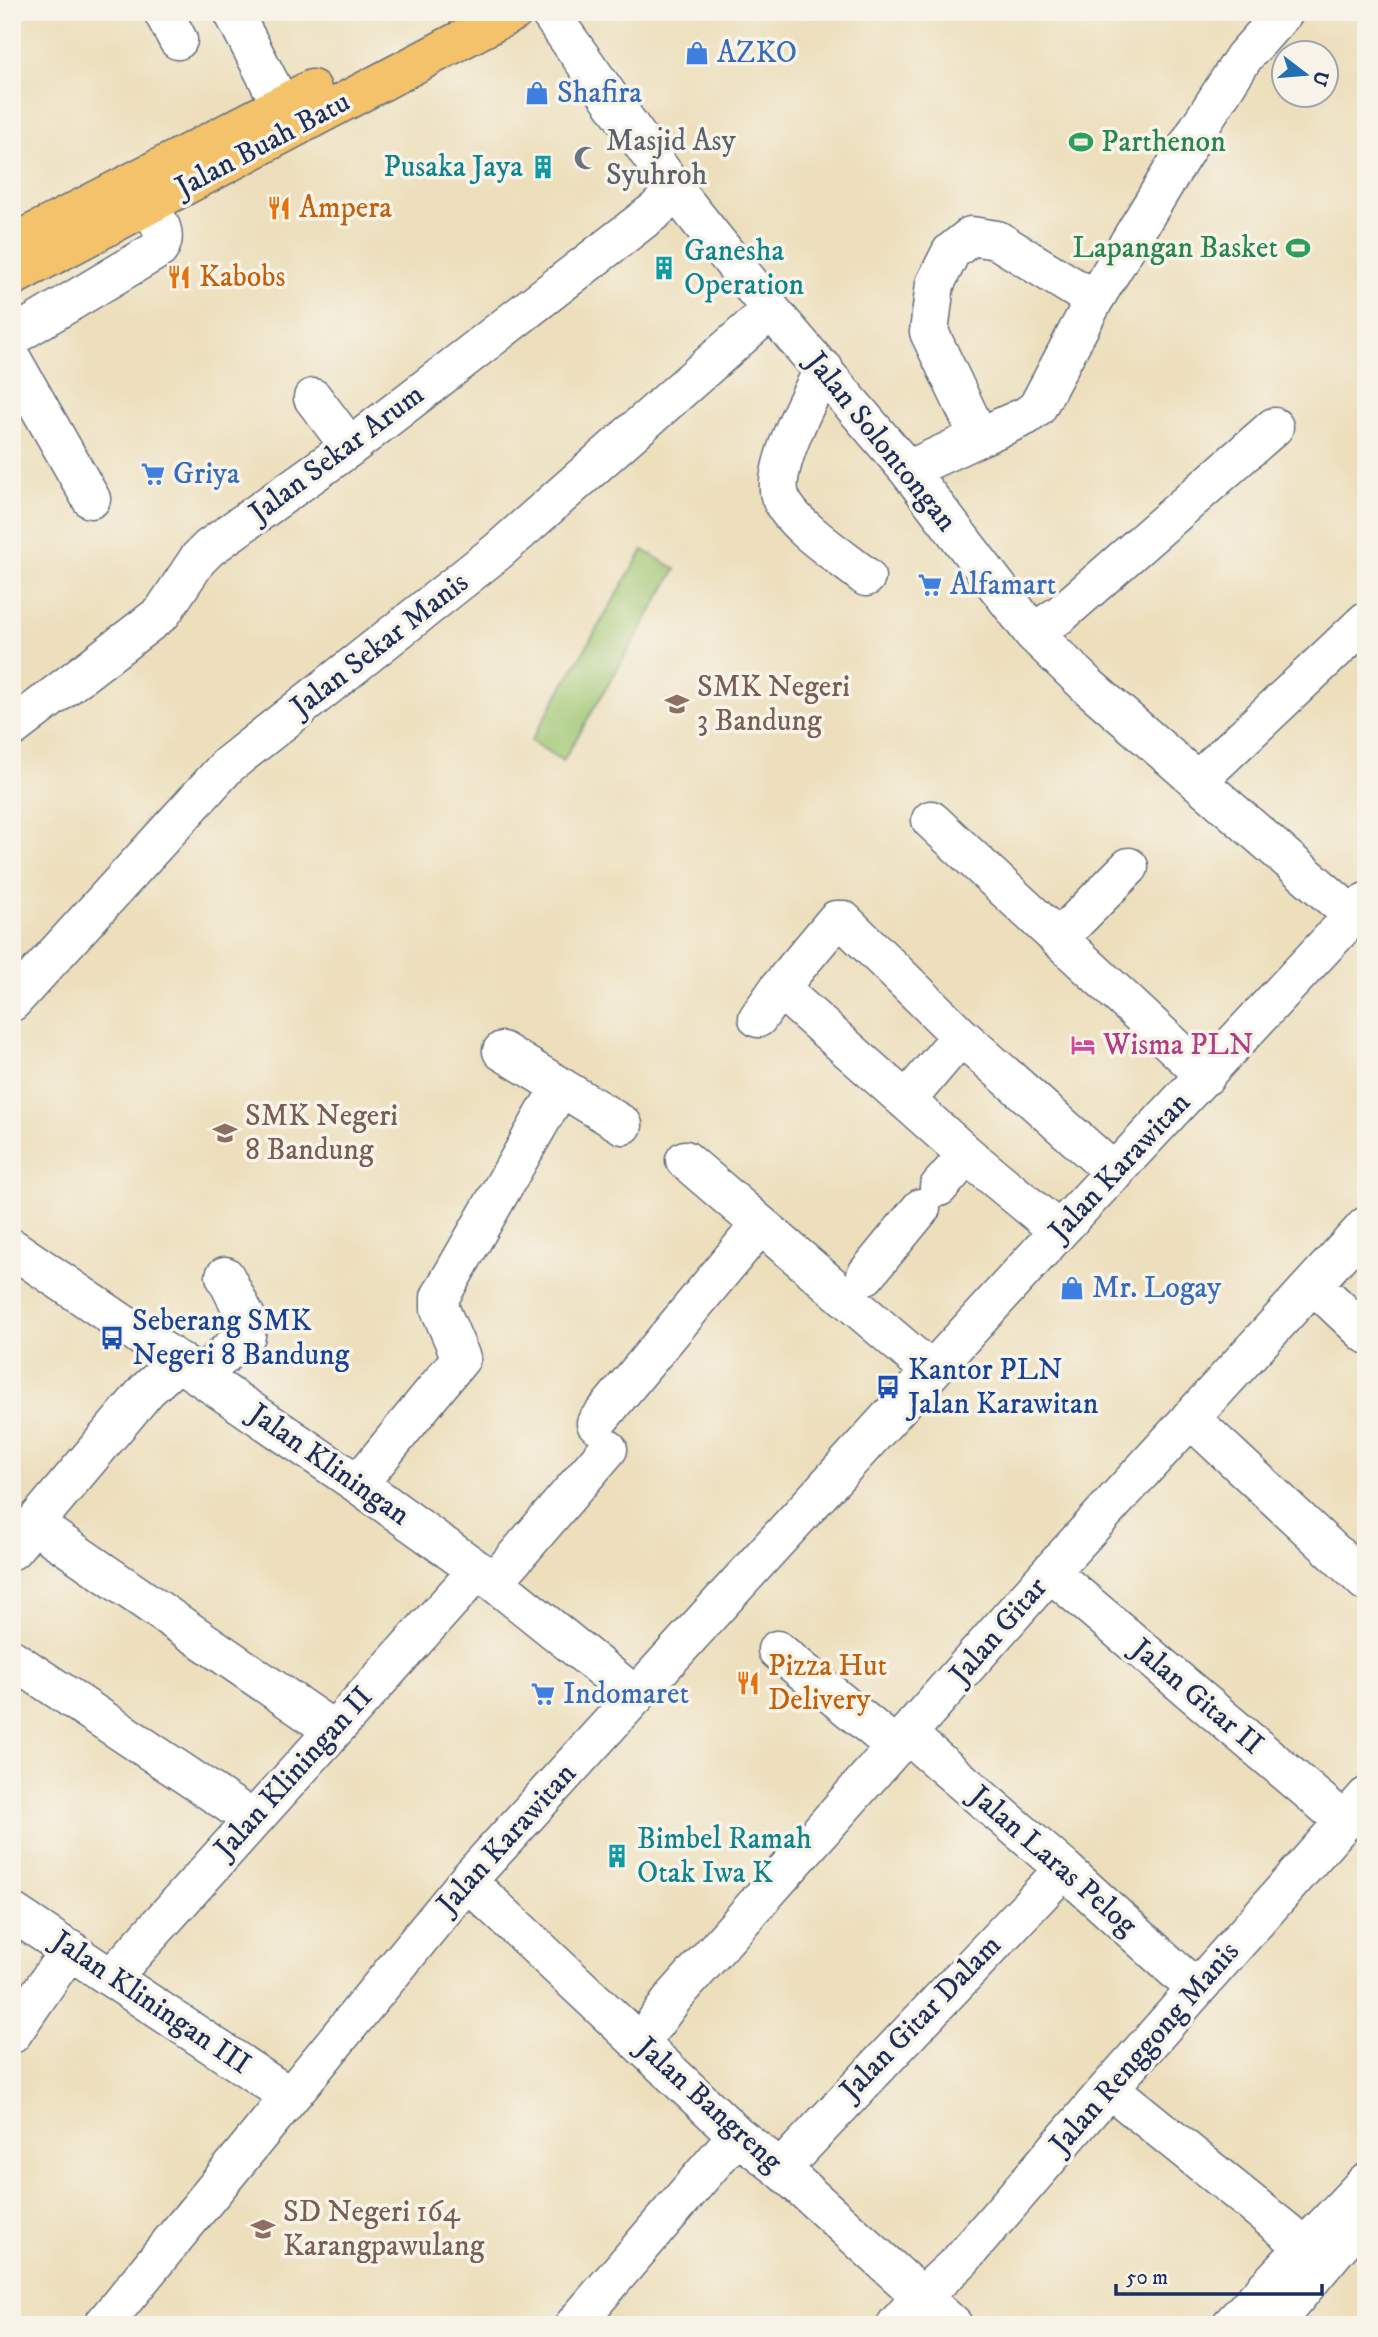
<svg xmlns="http://www.w3.org/2000/svg" width="1378" height="2337" viewBox="0 0 1378 2337" font-family="'IM FELL DW Pica',serif">
  <rect width="100%" height="100%" fill="#f7f3e8"/>
  <filter id="ink" filterUnits="userSpaceOnUse"><feTurbulence type="fractalNoise" baseFrequency=".0143" numOctaves="2"/><feDisplacementMap in="SourceGraphic" scale="14" xChannelSelector="R" yChannelSelector="G"/><feConvolveMatrix kernelMatrix="1 2 1 2 8 2 1 2 1" color-interpolation-filters="sRGB"/></filter>
  <filter id="wash" filterUnits="userSpaceOnUse"><feTurbulence type="fractalNoise" baseFrequency=".00686" numOctaves="4" result="noise"/><feDisplacementMap in="SourceGraphic" scale="28" xChannelSelector="R" yChannelSelector="G"/><feGaussianBlur stdDeviation="1.57" result="paint"/><feColorMatrix in="noise" values="0 0 0 0 0 0 0 0 0 0 0 0 0 0 0 0 0 1.4 0 .05"/><feComposite in="paint" operator="in"/></filter>
  <g filter="url(#wash)">
    <rect width="100%" height="100%" fill="#eddfbc"/>
    <!-- green -->
    <path fill="#9fc671" stroke="#5d7a68" stroke-width="2" d="M643 550 676 569 563 761 531 741Z"/>
  </g>
  <g filter="url(#ink)">
    <g fill="none" stroke-linecap="round" stroke-linejoin="round">
      <!-- minor casing -->
      <g stroke="#646d7f" stroke-width="41">
        <path id="minor" d="M163 12 178 40
          M233 12 281 105
          M549 12 675 190 771 310 908 470 1033 633 1088 686 1352 915
          M12 337 159 249C169 232 157 219 147 206
          M12 359 91 499
          M824 369C810 395 771 468 780 496 789 524 843 558 866 577
          M313 398 350 447
          M979 437 1026 416 1037 408 1094 300 1198 129 1244 57 1284 12
          M908 470 979 437 929 332 935 284 951 252 971 236 997 240 1094 300
          M1033 633 1061 614 1274 427
          M12 728 162 613 198 559 209 548 350 447 656 210 675 190
          M1197 781 1366 621
          M931 820 1206 1076
          M1058 939 1129 867
          M779 988 967 1155 1059 1231
          M12 1002 228 765 497 552 771 310
          M758 1018 779 988 836 920H843L961 1036 1115 1173
          M502 1051 623 1125
          M906 1101 961 1036
          M685 1160 931 1371
          M939 1187 967 1155
          M12 1248 358 1484 494 1582 636 1696
          M866 1275 921 1208
          M1313 1284 1366 1334
          M205 1379 216 1362 246 1335 248 1321 225 1276
          M1190 1418 1366 1582
          M596 1423 760 1225
          M358 1484 461 1358 440 1309V1297L559 1089
          M35 1525 333 1730
          M12 1550 147 1390 179 1361
          M1050 1572 1344 1821
          M494 1582 608 1449
          M777 1650 896 1747
          M12 1659 252 1819
          M908 1735 1064 1869 1196 1989
          M467 1881 737 2135 781 2169 953 2325
          M12 1912 289 2096
          M112 1977 478 1570
          M12 2034 70 1949
          M640 2043 674 1997 1050 1572 1366 1226
          M1109 2088 1303 2245
          M781 2169 1064 1869
          M103 2325 467 1881 1059 1231 1366 902
          M574 2325 737 2135
          M896 2325 921 2297 960 2261 1109 2088 1366 1797
          M1231 2325 1366 2182
          M1273 2325 1364 2216"/>
      </g>
      <!-- major casing -->
      <g stroke="#646d7f" stroke-width="41">
        <path id="major" d="M12 244 312 89
          M12 277 514 12"/>
      </g>
      <!-- minor -->
      <use href="#minor" stroke="#fff" stroke-width="38"/>
      <!-- major -->
      <use href="#major" stroke="#f3c26a" stroke-width="38"/>
    </g>
  </g>
  <!-- icons -->
  <defs>
    <g id="shop-bare" transform="scale(1.89)"><path d="M-5-2.5h2.3a2.7 3.5 0 0 1 5.4 0H5L5.5 6h-11ZM-1.5-2.5h3a1.5 2.3 0 0 0-3 0Z" fill="#3f7fe0" stroke="#f7f3e8" stroke-width="2.5" paint-order="stroke"/></g>
    <g id="stadium-bare" transform="scale(1.89)"><path d="M0-5a6.5 5 0 1 0 0 10a6.5 5 0 1 0 0-10ZM-3.5-1.8h7v3.6h-7Z" fill="#2e9e5b" stroke="#f7f3e8" stroke-width="2.5" paint-order="stroke"/></g>
    <g id="mosque-bare" transform="scale(1.89)"><path d="M3.5-4.9A6 6 0 1 0 3.5 4.9A5 5 0 1 1 3.5-4.9Z" fill="#6b7280" stroke="#f7f3e8" stroke-width="2.5" paint-order="stroke"/></g>
    <g id="building-bare" transform="scale(1.89)"><path d="M-4-6H4V6H1V3H-1V6H-4ZM-2.5-4.3h1.7v1.8h-1.7ZM.8-4.3h1.7v1.8H.8ZM-2.5-1h1.7V.8h-1.7ZM.8-1h1.7V.8H.8Z" fill="#0f9aa8" stroke="#f7f3e8" stroke-width="2.5" paint-order="stroke"/></g>
    <g id="restaurant-bare" transform="scale(1.89)"><path d="M-5-6h1v4h1v-4h1v4h1v-4h1v5L-1.5 .5V6h-2V.5L-5-1ZM5-6V6H3V1.5H1.5Q1.5-4 5-6Z" fill="#e8710a" stroke="#f7f3e8" stroke-width="2.5" paint-order="stroke"/></g>
    <g id="supermarket-bare" transform="scale(1.89)"><path d="M-6-5.5h2.5l.6 2H6L4.5 2H-2.5L-4.4-4H-6ZM-1.5 3.2a1.3 1.3 0 1 0 .1 0ZM3 3.2a1.3 1.3 0 1 0 .1 0Z" fill="#3f7fe0" stroke="#f7f3e8" stroke-width="2.5" paint-order="stroke"/></g>
    <g id="school-bare" transform="scale(1.89)"><path d="M0-5L7-2L0 1L-7-2ZM-4 1L0 2.5L4 1V4Q0 6-4 4Z" fill="#8d6e63" stroke="#f7f3e8" stroke-width="2.5" paint-order="stroke"/></g>
    <g id="hotel-bare" transform="scale(1.89)"><path d="M-6-4.5h1.5V1H6V5H4.5V3h-9V5H-6ZM-4 0a1.8 1.8 0 1 1 3.6 0ZM.5 0V-2.5h3Q6-2.5 6 0Z" fill="#d1479c" stroke="#f7f3e8" stroke-width="2.5" paint-order="stroke"/></g>
    <g id="bus-bare" transform="scale(1.89)"><path d="M-5-6H5V4H4V6H2V4H-2V6H-4V4H-5ZM-3.5-4V0h7V-4ZM-3.5 1.2v1.5H-2V1.2ZM2 1.2v1.5H3.5V1.2Z" fill="#1a4fb4" stroke="#f7f3e8" stroke-width="2.5" paint-order="stroke"/></g>
  </defs>
  <g fill-rule="evenodd">
    <use href="#shop-bare" x="697" y="53"/>
    <use href="#shop-bare" x="537" y="93"/>
    <use href="#stadium-bare" x="1081" y="142"/>
    <use href="#mosque-bare" x="586" y="158"/>
    <use href="#building-bare" x="543" y="167"/>
    <use href="#restaurant-bare" x="279" y="208"/>
    <use href="#stadium-bare" x="1298" y="248"/>
    <use href="#building-bare" x="664" y="268"/>
    <use href="#restaurant-bare" x="179" y="277"/>
    <use href="#supermarket-bare" x="153" y="474"/>
    <use href="#supermarket-bare" x="930" y="585"/>
    <use href="#school-bare" x="677" y="704"/>
    <use href="#hotel-bare" x="1083" y="1045"/>
    <use href="#school-bare" x="225" y="1133"/>
    <use href="#shop-bare" x="1072" y="1288"/>
    <use href="#bus-bare" x="112" y="1338"/>
    <use href="#bus-bare" x="888" y="1387"/>
    <use href="#restaurant-bare" x="748" y="1683"/>
    <use href="#supermarket-bare" x="543" y="1694"/>
    <use href="#building-bare" x="617" y="1856"/>
    <use href="#school-bare" x="263" y="2229"/>
  </g>
  <g text-anchor="middle" dominant-baseline="central" stroke-width="7" stroke-linejoin="round" paint-order="stroke">
    <!-- shop labels -->
    <g font-size="30" fill="#366cbe" stroke="#f7f3e8" text-anchor="start">
      <text x="717" y="53">AZKO</text>
      <text x="557" y="93">Shafira</text>
      <text x="173" y="474">Griya</text>
      <text x="950" y="585">Alfamart</text>
      <text x="1092" y="1288">Mr. Logay</text>
      <text x="563" y="1694">Indomaret</text>
    </g>
    <!-- worship labels -->
    <g font-size="30" fill="#5b616d" stroke="#f7f3e8" text-anchor="start">
      <text x="606" y="141">Masjid Asy<tspan x="606" dy="34">Syuhroh</tspan></text>
    </g>
    <!-- leisure labels -->
    <g font-size="30" fill="#27864d" stroke="#f7f3e8" text-anchor="start">
      <text x="1101" y="142">Parthenon</text>
      <text x="1278" y="248" text-anchor="end">Lapangan Basket</text>
    </g>
    <!-- street labels -->
    <g font-size="30" fill="#1b2f5e" stroke="#f7f3e8">
      <text transform="translate(263 145) rotate(-28)">Jalan Buah Batu</text>
      <text transform="translate(881 442) rotate(51)">Jalan Solontongan</text>
      <text transform="translate(337 454) rotate(-37)">Jalan Sekar Arum</text>
      <text transform="translate(380 645) rotate(-38)">Jalan Sekar Manis</text>
      <text transform="translate(1120 1167) rotate(-47)">Jalan Karawitan</text>
      <text transform="translate(329 1465) rotate(35)">Jalan Kliningan</text>
      <text transform="translate(999 1631) rotate(-49)">Jalan Gitar</text>
      <text transform="translate(1197 1697) rotate(40)">Jalan Gitar II</text>
      <text transform="translate(294 1773) rotate(-48)">Jalan Kliningan II</text>
      <text transform="translate(507 1839) rotate(-48)">Jalan Karawitan</text>
      <text transform="translate(1053 1861) rotate(41)">Jalan Laras Pelog</text>
      <text transform="translate(151 2003) rotate(34)">Jalan Kliningan III</text>
      <text transform="translate(921 2018) rotate(-46)">Jalan Gitar Dalam</text>
      <text transform="translate(1145 2048) rotate(-49)">Jalan Renggong Manis</text>
      <text transform="translate(709 2105) rotate(42)">Jalan Bangreng</text>
    </g>
    <!-- culture labels -->
    <g font-size="30" fill="#0d838f" stroke="#f7f3e8" text-anchor="start">
      <text x="523" y="167" text-anchor="end">Pusaka Jaya</text>
      <text x="684" y="251">Ganesha<tspan x="684" dy="34">Operation</tspan></text>
      <text x="637" y="1839">Bimbel Ramah<tspan x="637" dy="34">Otak Iwa K</tspan></text>
    </g>
    <!-- food labels -->
    <g font-size="30" fill="#c56008" stroke="#f7f3e8" text-anchor="start">
      <text x="299" y="208">Ampera</text>
      <text x="199" y="277">Kabobs</text>
      <text x="768" y="1666">Pizza Hut<tspan x="768" dy="34">Delivery</tspan></text>
    </g>
    <!-- education labels -->
    <g font-size="30" fill="#785e54" stroke="#f7f3e8" text-anchor="start">
      <text x="697" y="687">SMK Negeri<tspan x="697" dy="34">3 Bandung</tspan></text>
      <text x="245" y="1116">SMK Negeri<tspan x="245" dy="34">8 Bandung</tspan></text>
      <text x="283" y="2212">SD Negeri 164<tspan x="283" dy="34">Karangpawulang</tspan></text>
    </g>
    <!-- hotel labels -->
    <g font-size="30" fill="#b23c85" stroke="#f7f3e8" text-anchor="start">
      <text x="1103" y="1045">Wisma PLN</text>
    </g>
    <!-- transit labels -->
    <g font-size="30" fill="#164399" stroke="#f7f3e8" text-anchor="start">
      <text x="132" y="1321">Seberang SMK<tspan x="132" dy="34">Negeri 8 Bandung</tspan></text>
      <text x="908" y="1370">Kantor PLN<tspan x="908" dy="34">Jalan Karawitan</tspan></text>
    </g>
  </g>
  <!-- margin -->
  <rect width="1378" height="2337" fill="none" stroke="#f7f3e8" stroke-width="42"/>
  <!-- north arrow -->
  <g transform="translate(1305 74) rotate(106)"><circle r="33" fill="#f7f3e8" stroke="#9fa5b1" stroke-width="2"/>
  <path d="M0-5L12 26L0 18L-12 26Z" fill="#1f6fb2"/>
  <text y="-10" font-size="19" font-weight="bold" text-anchor="middle" fill="#1b2f5e">U</text>
  </g>
  <!-- scale -->
  <path d="M1116 2284v10h206v-10" fill="none" stroke="#1b2f5e" stroke-width="3.5"/>
  <text x="1126" y="2284" font-size="21" fill="#1b2f5e" stroke="#f7f3e8" stroke-width="5" paint-order="stroke">50 m</text>
</svg>
